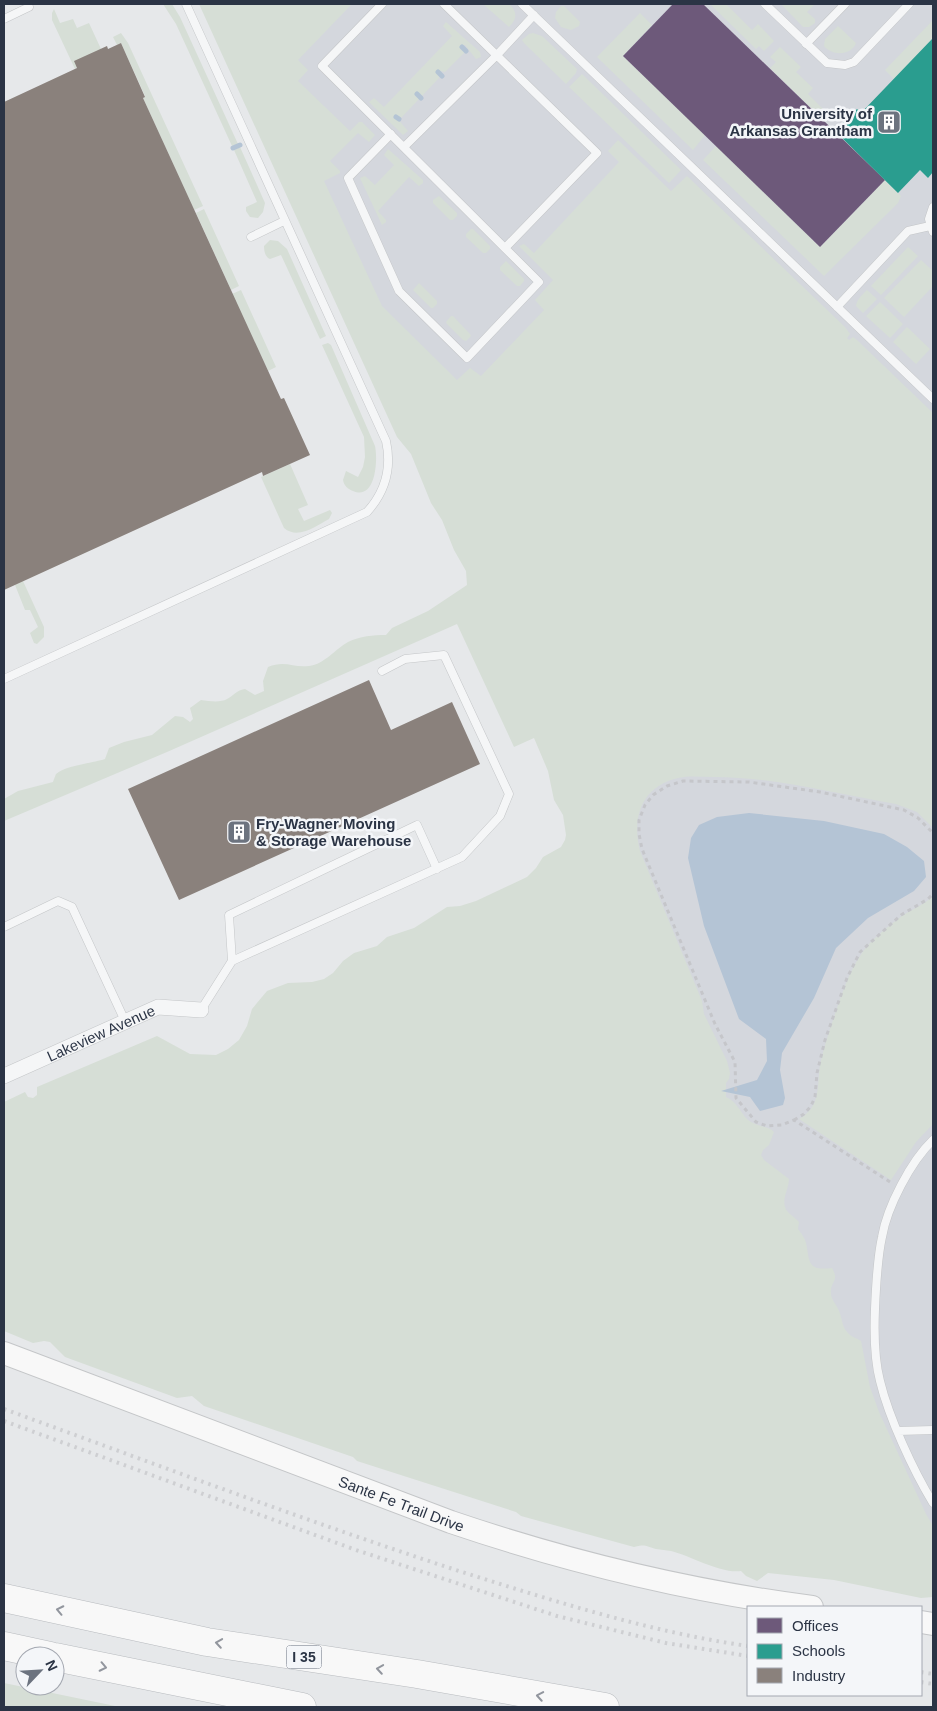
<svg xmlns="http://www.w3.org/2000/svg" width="937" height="1711" viewBox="0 0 937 1711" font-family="Helvetica,sans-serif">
  <rect width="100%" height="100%" fill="#e6e8ea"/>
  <!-- built -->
  <path fill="#d4d7dd" d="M223 4H933V1561Z"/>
  <!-- green -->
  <path fill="#d6ded6" d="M163 4H172L180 17 238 144 232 146 176 24Z
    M199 4H352L298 60 308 70 298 81 350 131 359 122H362L375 135 369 142 358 133 330 161 340 171V173L324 181 382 306 457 380 470 368 481 376 544 310 535 300 553 280 519 246 524 244 534 253 619 162 608 151 618 140 671 191 687 176 845 327 850 334 847 338 849 340 853 337 857 340 933 413V828L917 812 896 804C836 794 776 777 714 777 704 777 694 776 684 777 643 783 631 815 640 851L702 1001 704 1014 727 1061 730 1073 729 1079 726 1083V1097C737 1102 740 1112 748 1120 757 1127 769 1126 774 1132L769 1145 763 1150 761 1155 764 1160 789 1179C789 1189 780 1201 787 1211 790 1215 796 1218 799 1222L798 1229C801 1233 805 1238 806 1243 810 1262 807 1271 832 1268 840 1282 830 1281 831 1293 831 1300 837 1305 839 1311 842 1317 842 1328 848 1333 851 1337 857 1338 861 1341L870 1387 879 1412 926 1514 933 1526V1597L921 1598 834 1580 768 1573 757 1581 746 1576 741 1571C721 1574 691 1556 671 1551 666 1550 661 1550 656 1549 644 1546 647 1544 634 1547L521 1516 516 1512 357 1461 353 1457 204 1406 192 1396 177 1398 65 1357 50 1342 44 1341 33 1343 4 1331V1102L25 1092 28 1097 33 1098 37 1095V1087L157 1036 190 1054 216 1055 228 1049 239 1040 247 1026 252 1009 267 991 288 983 312 982 324 979 333 973 343 961 354 953 377 946 387 937 414 928 447 907 460 906 476 901 527 877 536 868 543 857 561 847 565 840 566 835 563 815 554 800 548 771 534 738 514 747 457 624 167 752 4 821V799L18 791 53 782C54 779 55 776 56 774 64 766 93 763 105 759L109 748 124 742 152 735 175 716 183 717 190 722 193 719 190 708 201 700C209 701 220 703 227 699 235 695 235 691 245 689L255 695 264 691 263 681 268 667C285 660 293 668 309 666 325 664 335 649 348 642 360 636 373 635 386 635L392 628 428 611 467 585 466 571 454 550 442 520 431 503 411 454 397 437Z
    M483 4H509C518 12 517 19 509 27Z
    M710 4H726L752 30 758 24 774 41 764 51 759 46 756 49Z
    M781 4H815L807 12 815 19V23L809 27H803Z
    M564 6 580 22 579 26 571 30 561 27 555 18 556 12 561 6Z
    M54 9 60 23 73 19 77 28 89 23 101 49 75 69 52 20V13Z
    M640 13 652 25 623 56 705 135 693 150 597 57Z
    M933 20V38L894 79 885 70Z
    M446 22 480 52 481 57 476 59 465 45H462V48L465 52 445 72 441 71 438 73 439 78 422 96 417 94 419 99 401 118 396 117 408 131 403 135 369 102 374 98 384 107 452 36 443 26Z
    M838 26 856 43C851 56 832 56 824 46L825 39Z
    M121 33 128 43 203 206 194 210 143 98 145 96 121 43 117 45 113 37Z
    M533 33 542 36 577 69 576 73 566 84 524 43 522 40 529 34Z
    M780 47 801 67 796 72 813 88 808 94 824 110 818 115 770 68 776 62 770 57Z
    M582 74 681 170 669 183 569 87Z
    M716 146 820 247 885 180 901 196 898 203 824 276 703 160Z
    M240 147 265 203 263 212 258 218 250 217 246 211V207L257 202 234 150Z
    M388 149 423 180V183L419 186 409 177 378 211 386 220V222L382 225 360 178 365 176 375 185 394 165 384 155Z
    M439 196 457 213V216L453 220H450L433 203V200Z
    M204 209 239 286 231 290 196 213Z
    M471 229H473L490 246V249L486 253H483L466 237V234Z
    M270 240 278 241 287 249 326 336 320 339 281 255 270 259C265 257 264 251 264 246Z
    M908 247 918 256 881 295 871 286Z
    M921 260 933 271V286L904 317 884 298Z
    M506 261 524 279V281L520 286H517L500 270V267Z
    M419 283 437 301V304L433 308H431L413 290Z
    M241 290 276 367 268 371 232 294Z
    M867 290 877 299 863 313 856 306C857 299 862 295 867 290Z
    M880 302 903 324 890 338 866 316Z
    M451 316H453L470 334 471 336 466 341 463 340 447 324 446 322Z
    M907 327 930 349 916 364 893 342Z
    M328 343 331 345 375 446C378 459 376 501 353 491 348 489 344 486 343 480L346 471 358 477 363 467 365 457 364 437 322 345Z
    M290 464 308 505 298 509 304 521 330 510 332 513 329 519C316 526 298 540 284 528L261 477Z
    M23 581 44 627V637L37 644 34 643 30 633 38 627 30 610H25L15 585Z
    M933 896V1124L916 1142 891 1180 799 1119C821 1107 817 1086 820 1065 822 1054 826 1042 829 1032 838 1006 846 976 862 953 871 940 885 929 898 919 909 910 923 906 933 896Z
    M4 1683 120 1707H4Z"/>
  <!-- water -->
  <path fill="#b4c4d5" d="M749 813 824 821 884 834 907 847 924 861 926 877 914 891 868 918 836 948 814 998 782 1053 780 1070 785 1098 783 1105 760 1111 750 1097 721 1091 757 1080 767 1061 766 1039 739 1019 704 926 688 858 691 838 699 825 717 817Z"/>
  <!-- offices -->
  <path fill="#6d597a" d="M673 4H703L885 180 820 247 623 56Z"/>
  <!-- schools -->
  <path fill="#2a9d8f" d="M933 38V172L928 178 920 170 898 193 835 131 857 109 861 113Z"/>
  <!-- industry -->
  <path fill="#8a817c" d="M121 43 145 97 143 98 281 399 284 398 310 455 263 476 262 472 4 590V102L77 68 74 61 107 46 108 49Z
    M369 680 391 730 452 702 480 764 179 900 128 789Z"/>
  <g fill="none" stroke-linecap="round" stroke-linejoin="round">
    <!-- stream -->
    <path stroke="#b4c4d5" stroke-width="5" d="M462 47 466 51
      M438 72 442 76
      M417 94 421 98
      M396 117 399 119
      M233 148 240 145"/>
    <!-- lane casing -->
    <g stroke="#c4c6c8" stroke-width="9">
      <path id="lane" d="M382 4 322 66 539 282 467 358 399 291 348 178 391 134
        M444 4 597 153 505 248
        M522 4 933 399
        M765 4 827 63 845 65 854 62 909 4
        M4 19 29 7 28 4
        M806 44 845 4
        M404 147 497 55 534 15
        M933 207 929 219 933 232
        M251 237 284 221
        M837 307 908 231 930 226
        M4 679 367 512C385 492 392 468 386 441L186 4
        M4 927 58 901 72 907 125 1021
        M232 961 229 915 417 825 437 869
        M201 1010 232 961 462 857 500 816 509 794 444 655 405 659 382 671
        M933 1140C911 1161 887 1207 882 1237 877 1260 876 1285 875 1309 874 1333 874 1358 880 1381 889 1418 913 1470 933 1503
        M898 1431 933 1430"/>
    </g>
    <!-- street casing -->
    <g stroke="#c4c6c8" stroke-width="16">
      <g id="street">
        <path id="s1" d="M4 1076 158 1007 201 1010"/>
      </g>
    </g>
    <!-- secondary casing -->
    <g stroke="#c4c6c8" stroke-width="24">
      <g id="secondary">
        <path id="s2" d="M4 1353 451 1522C569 1562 689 1591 812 1607"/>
        <path d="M921 1622 933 1624"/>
      </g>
    </g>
    <!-- highway casing -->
    <g stroke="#b8bbbf" stroke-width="29">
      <path id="highway" d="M4 1598 207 1642 417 1674 605 1707
        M4 1646 50 1656
        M55 1657 302 1707"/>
    </g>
    <!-- path -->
    <path stroke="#c5c6ca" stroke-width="3" stroke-dasharray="4 4" stroke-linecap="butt" d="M794 1120 804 1114 811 1106 815 1097 817 1073 825 1040 847 978 860 952 901 915 928 899 933 894
      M890 1182 794 1120 782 1125 767 1126 756 1122 736 1098 735 1062 715 1024 642 849 639 834V820L645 805 653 795 667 786 683 781 749 782 820 792 904 810 918 818 933 833"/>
    <!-- lane -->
    <use href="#lane" stroke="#f5f6f7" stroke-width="8"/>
    <!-- street -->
    <use href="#street" stroke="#f5f6f7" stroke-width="15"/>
    <!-- secondary -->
    <use href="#secondary" stroke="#f8f8f8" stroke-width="22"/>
    <!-- highway -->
    <use href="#highway" stroke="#f8f8f8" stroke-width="28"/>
    <!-- rail -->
    <path stroke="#cecfd2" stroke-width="4" stroke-dasharray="2.5 5" stroke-linecap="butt" d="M4 1409C155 1464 306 1521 459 1571 554 1601 650 1632 748 1646
      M4 1421 356 1550 557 1616 666 1643 748 1656
      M921 1672 933 1674
      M921 1682 933 1684"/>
  </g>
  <!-- one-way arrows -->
  <defs><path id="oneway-chevron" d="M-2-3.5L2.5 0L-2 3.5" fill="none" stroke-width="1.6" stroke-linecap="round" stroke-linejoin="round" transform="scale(1.25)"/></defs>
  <g stroke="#92969e">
    <use href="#oneway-chevron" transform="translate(60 1610) rotate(-168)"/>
    <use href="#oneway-chevron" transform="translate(219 1643) rotate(-171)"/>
    <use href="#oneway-chevron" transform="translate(103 1667) rotate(12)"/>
    <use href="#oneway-chevron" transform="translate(380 1669) rotate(-171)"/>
    <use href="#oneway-chevron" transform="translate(540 1696) rotate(-170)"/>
  </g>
  <!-- icons -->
  <defs>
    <g id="building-square" transform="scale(1.25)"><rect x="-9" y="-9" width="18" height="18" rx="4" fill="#6c737f" stroke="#f4f6f9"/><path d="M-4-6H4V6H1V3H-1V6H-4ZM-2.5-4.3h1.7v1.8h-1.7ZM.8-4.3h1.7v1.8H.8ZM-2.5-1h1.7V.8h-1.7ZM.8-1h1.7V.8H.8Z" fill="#fff"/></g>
  </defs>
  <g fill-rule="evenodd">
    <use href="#building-square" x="889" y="122"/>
    <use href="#building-square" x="239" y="832"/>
  </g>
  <g text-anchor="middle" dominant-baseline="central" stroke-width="5" stroke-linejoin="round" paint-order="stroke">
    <!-- shield labels -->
    <rect fill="#f4f6f9" stroke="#676e7b" stroke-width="1" x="286.5" y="1645.5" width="35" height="23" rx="4"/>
    <g font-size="14" font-weight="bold" fill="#2b3445">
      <text x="304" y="1657">I 35</text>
    </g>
    <!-- poi labels -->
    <g font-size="15" font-weight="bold" fill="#2b3445" stroke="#f4f6f9" text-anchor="end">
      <text x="872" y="113">University of<tspan x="872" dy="17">Arkansas Grantham</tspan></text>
      <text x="256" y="823" text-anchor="start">Fry-Wagner Moving<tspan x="256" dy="17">&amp; Storage Warehouse</tspan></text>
    </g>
    <!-- street labels -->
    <g font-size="15" fill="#2b3445" stroke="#f4f6f9">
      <text stroke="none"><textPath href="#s1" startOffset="106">Lakeview Avenue</textPath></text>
      <text stroke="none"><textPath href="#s2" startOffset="425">Sante Fe Trail Drive</textPath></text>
    </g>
  </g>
  <!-- border -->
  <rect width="937" height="1711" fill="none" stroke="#2b3445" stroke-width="10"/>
  <!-- legend -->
  <rect x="747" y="1606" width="175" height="90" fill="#f4f6f9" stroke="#a4a8b1"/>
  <rect x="757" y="1618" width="25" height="15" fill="#6d597a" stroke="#a4a8b1"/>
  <text x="792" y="1631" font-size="15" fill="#2b3445">Offices</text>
  <rect x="757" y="1644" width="25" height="15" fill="#2a9d8f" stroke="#a4a8b1"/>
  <text x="792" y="1656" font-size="15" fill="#2b3445">Schools</text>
  <rect x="757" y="1668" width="25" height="15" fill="#8a817c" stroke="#a4a8b1"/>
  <text x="792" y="1681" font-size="15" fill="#2b3445">Industry</text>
  <!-- north arrow -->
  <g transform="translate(40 1671) rotate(65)"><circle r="24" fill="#f4f6f9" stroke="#a4a8b1"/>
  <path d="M0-4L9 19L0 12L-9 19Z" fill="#6c737f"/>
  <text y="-8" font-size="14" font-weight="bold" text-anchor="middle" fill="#2b3445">N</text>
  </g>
</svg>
